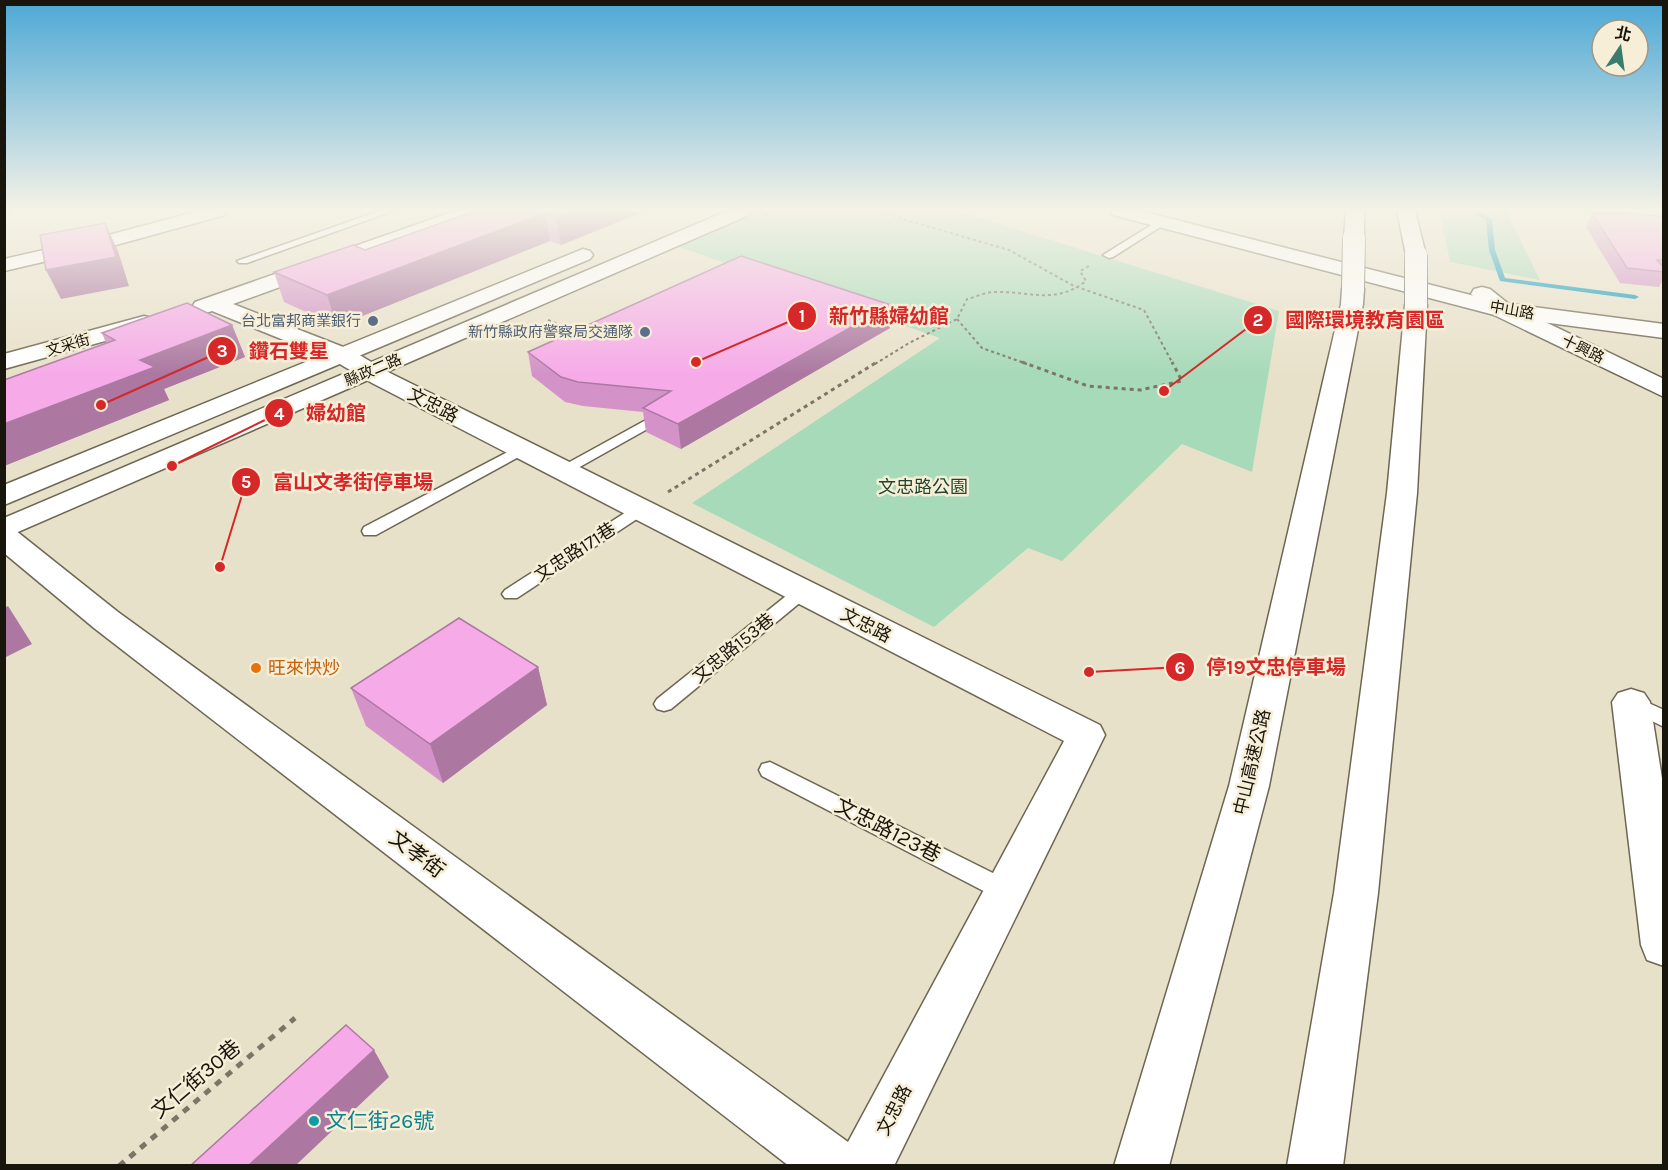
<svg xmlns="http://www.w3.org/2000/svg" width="1668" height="1170" viewBox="0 0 1668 1170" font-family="Karla,'Noto Sans TC',sans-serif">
  <rect width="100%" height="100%" fill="#e8e1ca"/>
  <!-- green -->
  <path fill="#a7dab9" d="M755 211H957L1279 311 1252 472 1182 444 1062 561 1028 548 934 627 692 503 940 338 677 246Z
    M1440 211H1506L1540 280 1450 262Z"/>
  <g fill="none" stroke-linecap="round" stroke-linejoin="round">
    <!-- stream -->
    <path fill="#0297bb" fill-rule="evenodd" d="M1471 211H1478L1492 219 1495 250 1505 278 1635 295 1639 297 1635 299 1500 281 1489 250 1486 220Z"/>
    <!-- service casing -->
    <g stroke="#6d6652" stroke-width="3">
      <path id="service" d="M4 211H11L4 214Z
        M379 211H393L247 263H239L237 261Z
        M1161 219 1165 220V224L1113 257 1109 258 1103 255Z
        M646 420 651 421 653 424 651 427 569 473H557L555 470Z
        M521 445 526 447 529 450 526 453 376 535H364L362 531 364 527Z
        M640 505 648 510 646 513 517 598H505L502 594 505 590 634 507Z
        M802 586 808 588 811 592 808 596 671 709 664 711 657 709 654 704 657 699 796 588Z
        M1631 695 1664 710V727L1624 707 1621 702 1624 697Z
        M770 762 1015 884 1018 891 1015 898 1006 901 997 898 762 776 759 770 762 764Z"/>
    </g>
    <!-- minor casing -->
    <g stroke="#6d6652" stroke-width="3">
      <path id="minor" d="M455 211H481L479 215 233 304 351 350 390 373 1100 725 1105 735 894 1166H789L94 628 4 553V528L15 530 118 612 848 1142 1064 741 372 383 333 360 212 311 203 314 195 312 192 307 195 302Z
        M144 316 152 318 156 323 152 328 4 369V354Z
        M1631 689 1644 693 1650 702 1664 791V966L1647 960 1641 945 1612 702 1618 693Z"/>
    </g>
    <!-- tertiary casing -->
    <g stroke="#6d6652" stroke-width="3">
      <path id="tertiary" d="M198 211H227L225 215 116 245 4 271V259L105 236Z
        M727 211H751L749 215 4 538V518Z
        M583 249 590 251 593 255 590 259 4 505V485Z
        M1482 287 1490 289 1510 305 1664 379V397L1494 315 1471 294 1474 289Z"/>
    </g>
    <!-- secondary casing -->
    <g stroke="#6d6652" stroke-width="3">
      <path id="secondary" d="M1111 211H1141L1502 303 1664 324V338L1502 317 1113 215Z"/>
    </g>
    <!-- motorway casing -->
    <g stroke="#6d6652" stroke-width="3">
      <path id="motorway" d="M1346 211H1364V238L1361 242H1347L1344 238Z
        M1397 211H1415L1426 255 1423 259H1409L1406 255Z
        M1353 282 1361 284 1364 289 1363 304 1269 786 1169 1166H1114L1229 786 1341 304 1342 289 1345 284Z
        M1416 298 1424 300 1427 305 1417 493 1378 893 1343 1166H1287L1334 893 1387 493 1405 305 1408 300Z"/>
    </g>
    <!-- path-far2 -->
    <path stroke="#7a7566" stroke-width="2" stroke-dasharray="3 3" stroke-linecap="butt" d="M875 211 1009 250 1074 286 1144 310 1173 364
      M765 215 778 211
      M957 319 982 348 1027 364
      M548 320 577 332
      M875 364 909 343 957 319 967 299C976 297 985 292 995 292 1029 291 1055 305 1086 281L1080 271 1091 265"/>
    <!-- path-far1 -->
    <path stroke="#7a7566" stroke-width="3" stroke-dasharray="4 4" stroke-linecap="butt" d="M1022 362 1088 386 1140 390 1182 381 1172 362
      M668 492 877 362"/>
    <!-- path -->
    <path stroke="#7a7566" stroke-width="5" stroke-dasharray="7 7" stroke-linecap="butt" d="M119 1166 295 1018"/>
    <!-- service -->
    <use href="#service" fill="#fff" fill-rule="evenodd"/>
    <!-- minor -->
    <use href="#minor" fill="#fff" fill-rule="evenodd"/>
    <!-- tertiary -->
    <use href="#tertiary" fill="#fff" fill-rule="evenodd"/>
    <!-- secondary -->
    <use href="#secondary" fill="#fff" fill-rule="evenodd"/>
    <!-- motorway -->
    <use href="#motorway" fill="#fff" fill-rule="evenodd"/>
    <!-- motorway-bridge casing -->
    <g stroke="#6d6652" stroke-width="24" stroke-linecap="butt">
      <path id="motorway-bridge" d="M1416 255V305
        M1353 289 1354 238"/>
    </g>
    <!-- motorway-bridge -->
    <use href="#motorway-bridge" stroke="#fff" stroke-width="22"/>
  </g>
  <!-- wall -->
  <path fill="#d493c8" d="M475 211H645L561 245 550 241 337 326 284 302 274 272 365 250Z
    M1592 213 1664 217V278L1659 287 1620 283 1586 227Z
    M891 305 890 328 681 449 646 432 643 412 583 406 565 402 532 376 528 352Z
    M232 325 245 357 164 389 169 400 4 466V380L106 343 102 333Z
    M538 667 547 705 443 783 366 726 351 688Z"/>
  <!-- shaded-wall -->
  <path fill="#ac78a2" d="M573 211H645L561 245 556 217Z
    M545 213 550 241 337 326 327 295Z
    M105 223 118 251 129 286 61 299 46 270Z
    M891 305 890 328 681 449 678 424Z
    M232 325 245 357 164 389 169 400 4 466V424L140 360Z
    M8 606 32 644 4 658V608Z
    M538 667 547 705 443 783 430 744Z
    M374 1050 389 1077 295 1166H248Z"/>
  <!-- building -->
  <path fill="#f6abe8" stroke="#ac78a2" stroke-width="1.5" d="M475 211H573L556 217 545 213 327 295 274 272 353 245 365 250Z
    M1619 212 1664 217V260H1657L1664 268V272L1627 268 1592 213Z
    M105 223 116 257 46 270 40 235Z
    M741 256 891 305 678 424 643 408 671 391 578 382 561 377 528 352Z
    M187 303 232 325 140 360 155 367 4 424V380L115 340 102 333Z
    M459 618 538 667 430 744 351 688Z
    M346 1025 374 1050 248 1166H190Z"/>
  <!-- sky -->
  <linearGradient id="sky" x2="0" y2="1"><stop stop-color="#4ca8d6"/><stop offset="0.56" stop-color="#f5f2e7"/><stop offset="1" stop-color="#f5f2e7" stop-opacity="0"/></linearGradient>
  <rect width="1668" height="374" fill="url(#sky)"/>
  <!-- markers -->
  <g fill="#5c6f8a" stroke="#f6eed6" stroke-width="2">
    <circle cx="373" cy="321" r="6"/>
    <circle cx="645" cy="332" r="6"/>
  </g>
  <circle fill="#e8710a" stroke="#f6eed6" stroke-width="2" cx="256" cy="668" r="6"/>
  <circle fill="#0f9aa8" stroke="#f6eed6" stroke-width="2" cx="314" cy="1121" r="6"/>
  <g text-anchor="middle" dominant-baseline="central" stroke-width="5" stroke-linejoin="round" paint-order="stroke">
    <!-- far-street labels -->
    <g font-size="15" fill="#18150d" stroke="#f6eed6">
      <text transform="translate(1512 310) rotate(10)">中山路</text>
      <text transform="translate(68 345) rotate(-16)">文采街</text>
      <text transform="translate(1583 349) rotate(26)">十興路</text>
      <text transform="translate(373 370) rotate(-23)">縣政二路</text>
    </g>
    <!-- far-service labels -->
    <g font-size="15" fill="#4e5e75" stroke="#f6eed6" text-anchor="end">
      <text x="361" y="321">台北富邦商業銀行</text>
      <text x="633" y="332">新竹縣政府警察局交通隊</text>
    </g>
    <!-- street labels -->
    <g font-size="18" fill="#18150d" stroke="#f6eed6">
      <text transform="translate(433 405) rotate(27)">文忠路</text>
      <text transform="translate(575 552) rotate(-33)">文忠路171巷</text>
      <text transform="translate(866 625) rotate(27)">文忠路</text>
      <text transform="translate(733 648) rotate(-39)">文忠路153巷</text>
      <text transform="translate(1252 762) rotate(-77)">中山高速公路</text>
      <text transform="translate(894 1110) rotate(-63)">文忠路</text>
    </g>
    <!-- park labels -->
    <g font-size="18" fill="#1f452f" stroke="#f6eed6">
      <text x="923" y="487">文忠路公園</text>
    </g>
    <!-- food labels -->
    <g font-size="18" fill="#c56008" stroke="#f6eed6" text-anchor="start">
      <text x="268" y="668">旺來快炒</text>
    </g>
    <!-- near-street labels -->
    <g font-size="21" fill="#18150d" stroke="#f6eed6">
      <text transform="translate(888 830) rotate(27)">文忠路123巷</text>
      <text transform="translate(417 854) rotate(37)">文孝街</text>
      <text transform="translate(196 1079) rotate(-40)">文仁街30巷</text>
    </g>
    <!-- near-culture labels -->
    <g font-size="21" fill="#0d838f" stroke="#f6eed6" text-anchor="start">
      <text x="326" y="1121">文仁街26號</text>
    </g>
  </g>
  <!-- callouts -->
  <path fill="none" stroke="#d62828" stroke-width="2" d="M696 362L802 316M1164 391L1258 320M101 405L222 351M172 466L279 413M220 567L246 482M1089 672L1180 667"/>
  <g fill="#d62828" stroke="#f6eed6" stroke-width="2">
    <circle cx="696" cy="362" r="6"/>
    <circle cx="1164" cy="391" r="6"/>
    <circle cx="101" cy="405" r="6"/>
    <circle cx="172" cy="466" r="6"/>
    <circle cx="220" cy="567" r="6"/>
    <circle cx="1089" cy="672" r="6"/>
    <circle cx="802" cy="316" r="15"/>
    <circle cx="1258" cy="320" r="15"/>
    <circle cx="222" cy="351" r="15"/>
    <circle cx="279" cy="413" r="15"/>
    <circle cx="246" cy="482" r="15"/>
    <circle cx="1180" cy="667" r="15"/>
  </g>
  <g font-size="18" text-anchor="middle" font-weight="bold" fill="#fff">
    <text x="802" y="322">1</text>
    <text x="1258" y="326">2</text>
    <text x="222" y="357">3</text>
    <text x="279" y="420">4</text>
    <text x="246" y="488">5</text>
    <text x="1180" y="674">6</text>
  </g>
  <g font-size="20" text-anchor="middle" font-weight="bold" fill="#d62828" stroke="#f6eed6" stroke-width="5" stroke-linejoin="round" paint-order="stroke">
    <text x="889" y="323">新竹縣婦幼館</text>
    <text x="1365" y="327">國際環境教育園區</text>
    <text x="289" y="358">鑽石雙星</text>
    <text x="336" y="420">婦幼館</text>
    <text x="353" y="489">富山文孝街停車場</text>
    <text x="1276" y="674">停19文忠停車場</text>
  </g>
  <!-- border -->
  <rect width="1668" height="1170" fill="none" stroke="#18150d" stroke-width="12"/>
  <!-- north arrow -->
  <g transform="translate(1620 48) rotate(13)"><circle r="28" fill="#f6eed6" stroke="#9d9786" stroke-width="1.5"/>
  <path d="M0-4.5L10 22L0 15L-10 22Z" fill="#3a7d6f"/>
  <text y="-9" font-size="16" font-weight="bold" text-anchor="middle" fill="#18150d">北</text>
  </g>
</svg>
